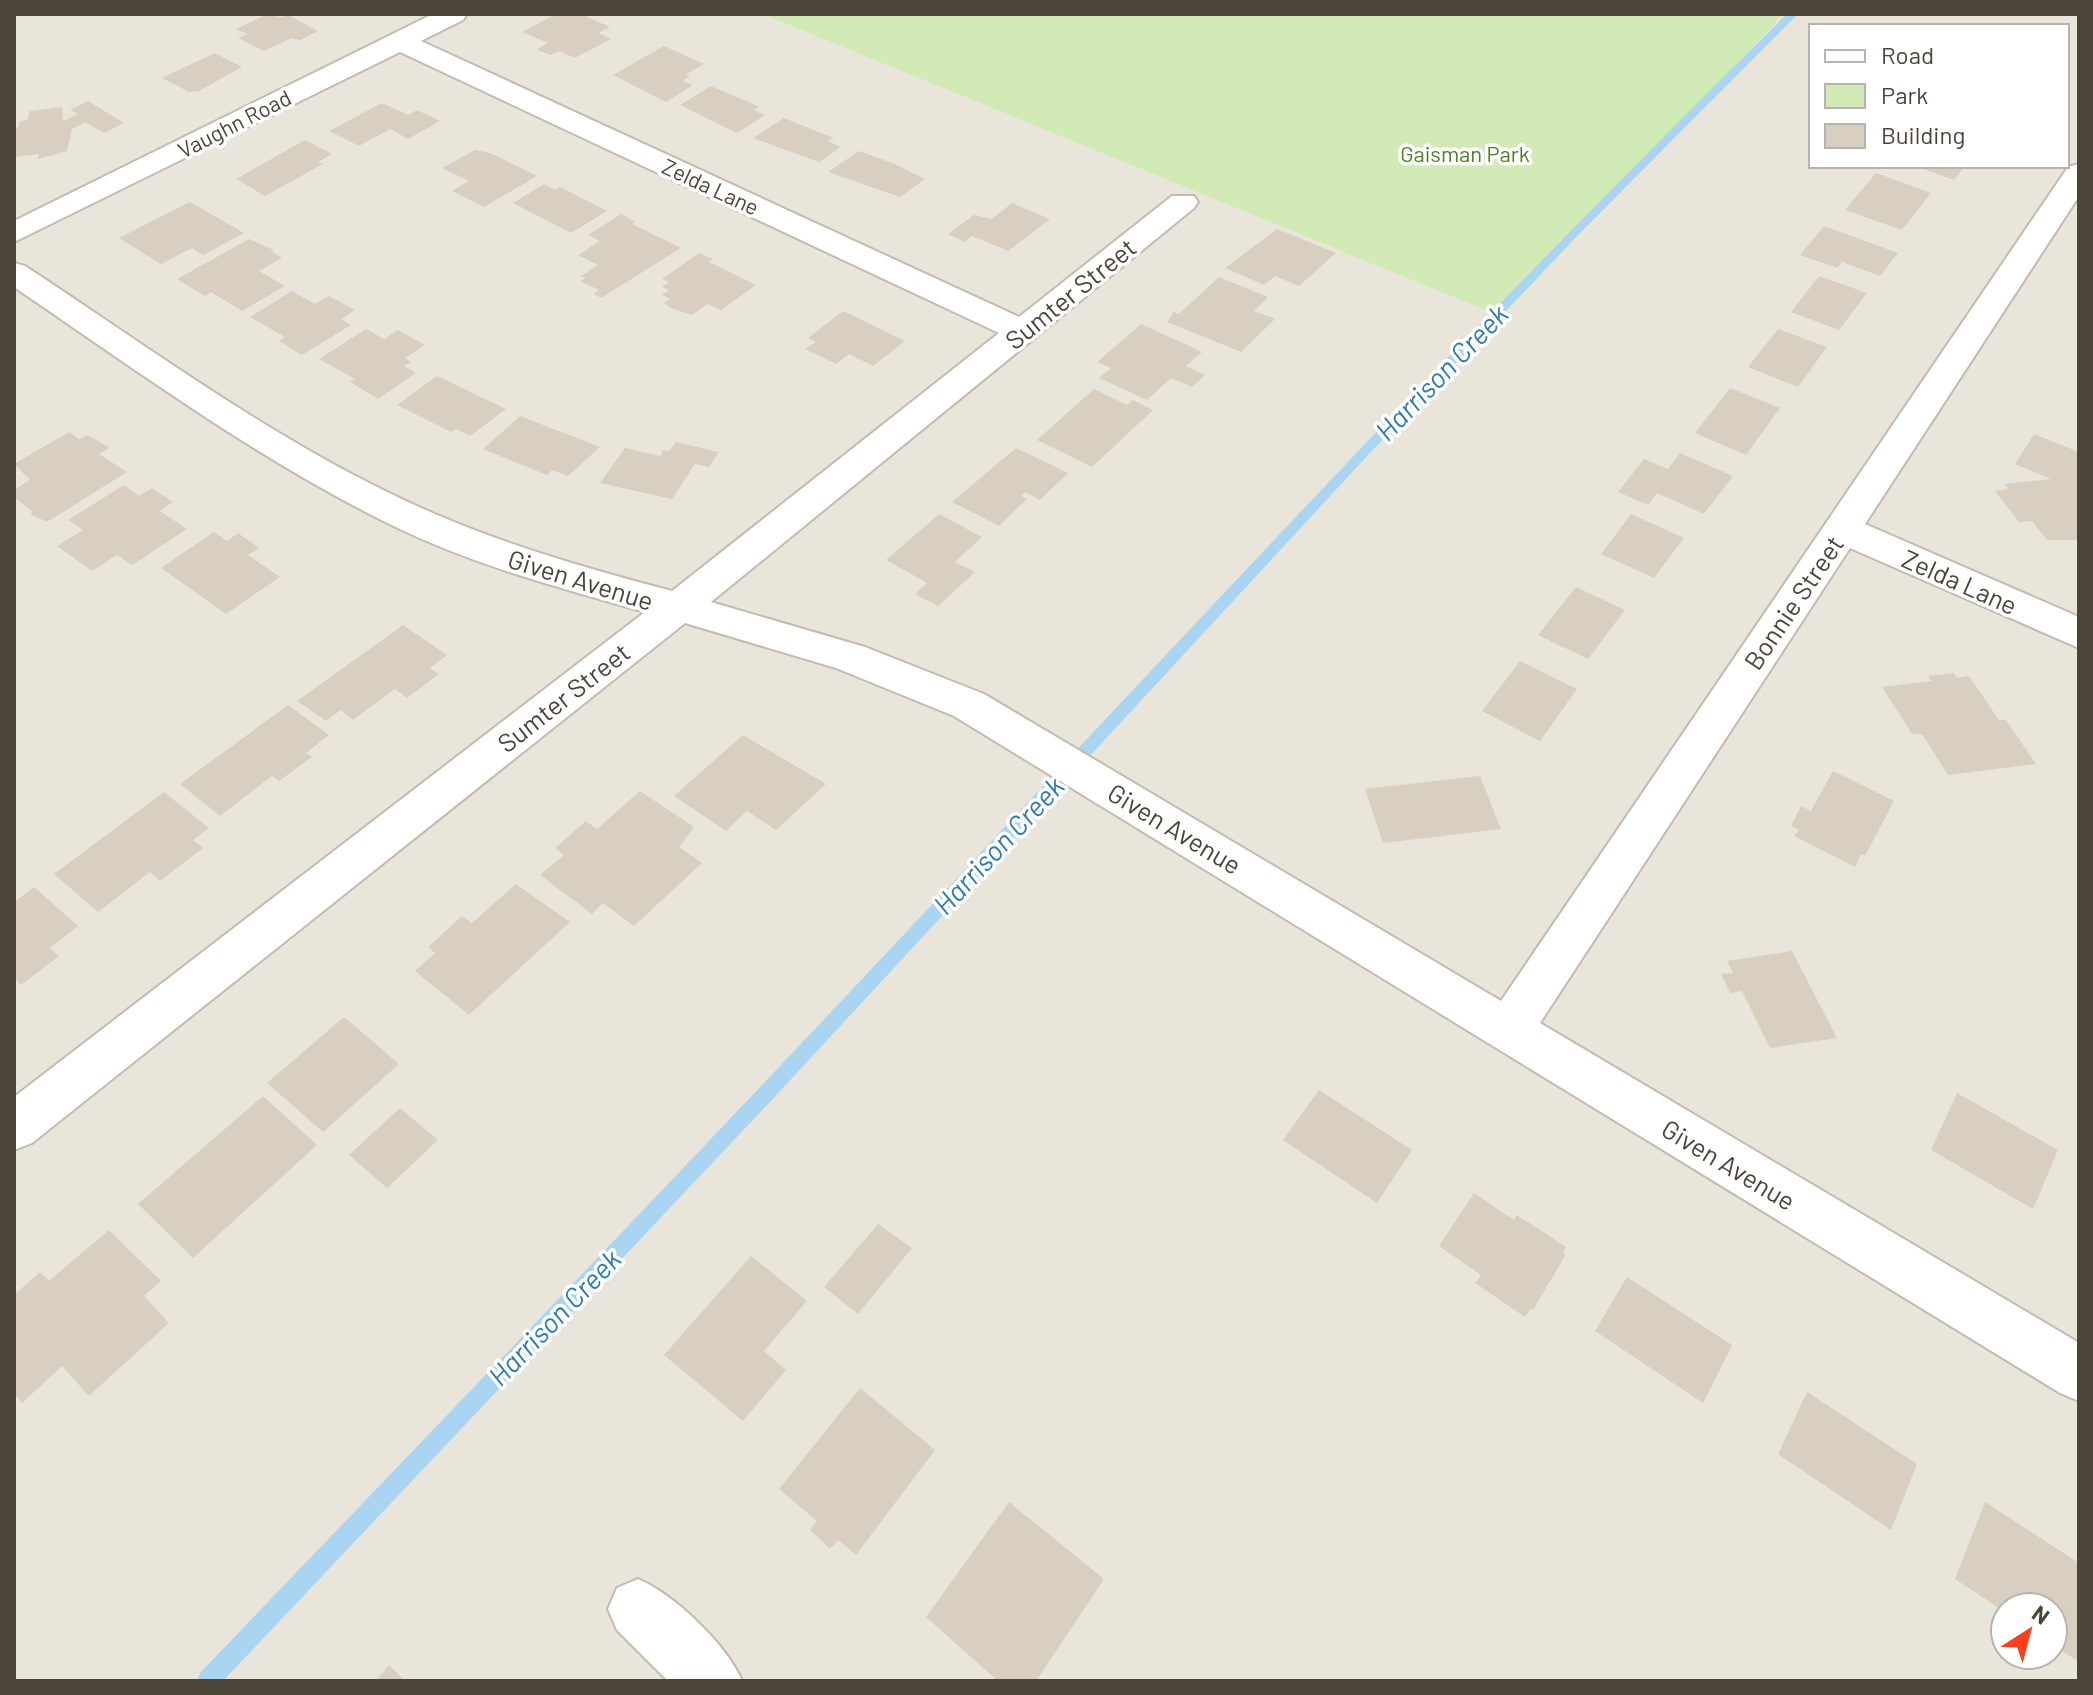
<svg xmlns="http://www.w3.org/2000/svg" width="2093" height="1695" viewBox="0 0 2093 1695" font-family="Barlow,sans-serif">
  <rect width="100%" height="100%" fill="#f6f3ec"/>
  <!-- residential -->
  <path fill="#eae5da" fill-rule="evenodd" d="M14 14H762L1502 317 1782 14H2079V1681H14ZM1811 26H2067V166H1811ZM2005 1607H2053V1655H2005Z"/>
  <!-- green -->
  <path fill="#d2eab5" d="M762 14H1783L1502 317Z"/>
  <g fill="none" stroke-linecap="round" stroke-linejoin="round">
    <!-- stream -->
    <path fill="#a9d4f2" fill-rule="evenodd" d="M1787 14H1798L1580 233 1369 454 770 1102 223 1681H197L200 1673C447 1415 696 1157 940 896 1219 598 1496 300 1787 14Z"/>
  </g>
  <!-- building -->
  <path fill="#d8cfc1" d="M268 14 280 18 288 15 318 31 300 40 292 38 264 51 238 38 247 34 236 29Z
    M556 14H580L610 27 599 33 611 39 575 58 559 51 551 55 540 51 537 49 548 43 522 32Z
    M664 46 704 64 686 74 690 76 683 81 693 85 666 102 613 75Z
    M215 53 242 67 199 91 189 92 162 78Z
    M711 86 760 107 754 110 765 115 737 133 680 105Z
    M88 101 124 123 104 133 85 122 72 129 67 151 38 159 39 154 14 157V129L18 128 20 121 27 120 30 111 62 107 63 121 78 114 70 110Z
    M382 103 408 115 417 110 440 121 408 139 390 129 359 146 329 131Z
    M784 118 833 138 828 141 841 147 819 162 753 138Z
    M305 140 332 154 318 162 323 164 265 196 236 179Z
    M475 150 490 153 537 176 484 207 452 191 469 181 442 168Z
    M859 151 895 164 925 179 900 197 828 172Z
    M1915 166H1965L1954 180Z
    M1876 173 1931 193 1902 230 1845 210Z
    M544 184 555 190 560 187 607 211 571 233 513 203Z
    M190 202 244 233 203 255 192 248 161 264 119 238Z
    M1012 203 1050 219 1008 251 972 236 964 242 948 234 974 215 992 219Z
    M621 214 636 222 632 224 681 248 601 298 594 294 599 290 580 281 585 278 581 276 598 265 578 255 600 241 588 235Z
    M1824 226 1898 253 1880 276 1842 262 1837 268 1800 255Z
    M1277 229 1336 253 1299 286 1275 276 1264 285 1225 268Z
    M249 239 274 250 271 251 282 258 259 271 285 286 242 311 211 292 205 296 177 279Z
    M699 253 713 259 709 262 756 285 721 310 708 304 692 315 671 308 664 303 670 299 662 295 669 290 662 287 669 282 662 279Z
    M1819 276 1867 293 1839 330 1791 312Z
    M1219 277 1268 297 1254 311 1275 319 1241 352 1167 322 1174 312 1179 314Z
    M292 291 315 304 329 296 355 310 341 319 351 325 302 355 279 341 285 337 250 317Z
    M843 311 905 341 873 366 849 354 836 364 805 349 816 342 808 338Z
    M1141 324 1202 352 1186 366 1205 375 1192 387 1171 378 1147 400 1099 378 1111 368 1097 362Z
    M366 329 384 339 398 330 425 345 405 358 411 362 404 366 416 373 378 399 350 382 355 379 319 359Z
    M1778 329 1827 347 1798 387 1748 367Z
    M437 376 506 409 470 436 456 429 451 432 397 405Z
    M1730 388 1780 408 1746 455 1695 433Z
    M1094 389 1127 405 1133 400 1153 410 1092 467 1037 440Z
    M520 416 600 447 568 476 552 470 547 475 483 449Z
    M69 432 79 439 87 435 107 446 109 448 99 454 127 472 47 522 30 514 33 512 14 497V490L30 480 14 464Z
    M2034 434 2079 452V540H2047L2032 521 2019 522 1995 491 2009 489 2005 484 2051 479 2015 464Z
    M676 442 719 452 709 467 695 464 672 499 600 483 625 448 660 456 663 450 669 451Z
    M1016 448 1068 473 1040 500 1025 492 1021 496 1027 499 999 526 952 502Z
    M1680 453 1733 476 1704 514 1657 493 1648 505 1618 492 1644 459 1668 469Z
    M124 485 139 496 152 488 173 502 160 511 187 529 132 565 117 555 92 571 57 546 83 530 68 520Z
    M939 514 982 537 955 562 975 572 938 606 915 594 927 583 886 560Z
    M1631 514 1684 538 1654 578 1601 554Z
    M214 532 227 541 238 533 259 548 248 555 280 577 226 614 161 568Z
    M1576 587 1625 610 1588 659 1538 635Z
    M403 625 447 655 430 668 439 674 407 698 395 689 353 720 341 710 326 721 297 701Z
    M1520 661 1577 689 1540 741 1482 711Z
    M1954 673 1957 678 1969 676 1999 720H2006L2036 764 1948 775 1922 734H1912L1882 687 1931 681 1928 676Z
    M288 705 329 735 306 753 312 757 279 781 272 776 220 816 180 784Z
    M743 735 826 784 776 830 747 811 726 831 674 796Z
    M1833 771 1894 801 1865 856 1861 854 1855 867 1794 836 1799 830 1791 826 1801 806 1811 811Z
    M1480 776 1501 829 1383 843 1365 789Z
    M640 791 694 827 679 847 702 863 634 926 603 903 592 914 540 875 564 855 555 848 586 821 597 829Z
    M164 792 209 828 193 840 203 848 160 881 150 872 98 912 54 874Z
    M516 884 570 922 469 1015 415 971 435 953 428 947 462 916 472 923Z
    M34 887 78 926 50 948 59 956 21 985 14 978V902Z
    M1792 951 1837 1038 1770 1048 1742 991 1730 993 1721 974 1733 973 1727 961Z
    M344 1017 399 1064 323 1132 267 1083Z
    M1319 1090 1412 1150 1377 1203 1283 1140Z
    M1957 1093 2058 1150 2033 1209 1931 1150Z
    M263 1096 317 1145 193 1258 138 1204Z
    M400 1108 438 1140 387 1188 349 1155Z
    M1474 1193 1514 1220 1517 1215 1566 1247 1563 1252 1566 1254 1533 1310 1531 1308 1525 1317 1475 1283 1481 1275 1439 1246Z
    M878 1224 912 1248 858 1314 824 1287Z
    M109 1230 161 1281 144 1296 169 1323 89 1396 62 1366 22 1403 14 1393V1295L40 1272 49 1281Z
    M751 1256 807 1301 764 1351 786 1370 743 1421 664 1355Z
    M1627 1277 1732 1345 1703 1403 1595 1331Z
    M860 1388 935 1450 856 1555 838 1540 830 1549 810 1530 817 1521 779 1489Z
    M1807 1392 1917 1464 1891 1530 1778 1454Z
    M1009 1502 1104 1579 1036 1681H998L926 1617Z
    M1985 1502 2079 1563V1662L2053 1645V1607H2005V1612L1955 1579Z
    M389 1665 405 1681H376Z"/>
  <g fill="none" stroke-linecap="round" stroke-linejoin="round">
    <!-- minor casing -->
    <g stroke="#c2bbae" stroke-width="4">
      <path id="minor" d="M433 14H467L463 20 421 41 1019 317 1172 196H1194L1198 202 1194 208 711 602 865 647 984 694 1501 1001 2064 173 2068 167 2079 164V196L1865 524 2079 617V648L1850 548 1540 1023 2079 1343V1401L2060 1393 954 716 836 668 685 623 32 1143 14 1150V1097L645 612C564 589 481 567 404 531 265 465 141 373 14 287V263L25 266C158 353 289 452 435 514 512 547 592 570 672 591L999 333 400 52 14 242V221Z
        M638 1579C674 1594 727 1645 742 1681H668L617 1630 608 1609 617 1588Z"/>
    </g>
    <!-- minor -->
    <use href="#minor" fill="#fff" fill-rule="evenodd"/>
  </g>
  <g text-anchor="middle" dominant-baseline="central" stroke-width="7" stroke-linejoin="round" paint-order="stroke">
    <!-- far-street labels -->
    <g font-size="22" fill="#4b4439" stroke="#fff">
      <text transform="translate(234 123) rotate(-27)">Vaughn Road</text>
      <text transform="translate(711 186) rotate(25)">Zelda Lane</text>
    </g>
    <!-- far-park labels -->
    <g font-size="22" fill="#4a7f2a" stroke="#fff">
      <text x="1465" y="153">Gaisman Park</text>
    </g>
    <!-- street labels -->
    <g font-size="26" fill="#4b4439" stroke="#fff">
      <text transform="translate(1070 293) rotate(-39)">Sumter Street</text>
      <text transform="translate(581 579) rotate(17)">Given Avenue</text>
      <text transform="translate(1960 581) rotate(24)">Zelda Lane</text>
      <text transform="translate(1793 602) rotate(-56)">Bonnie Street</text>
      <text transform="translate(563 697) rotate(-38)">Sumter Street</text>
      <text transform="translate(1175 828) rotate(31)">Given Avenue</text>
      <text transform="translate(1729 1164) rotate(31)">Given Avenue</text>
    </g>
    <!-- water labels -->
    <g font-size="28" font-style="italic" fill="#2e7ab2" stroke="#fff">
      <text transform="translate(1441 372) rotate(-46)">Harrison Creek</text>
      <text transform="translate(998 845) rotate(-47)">Harrison Creek</text>
      <text transform="translate(554 1317) rotate(-46)">Harrison Creek</text>
    </g>
  </g>
  <!-- border -->
  <rect width="2093" height="1695" fill="none" stroke="#4b4439" stroke-width="32"/>
  <!-- legend -->
  <rect x="1809" y="24" width="260" height="144" fill="#ffffff" stroke="#b7b4b0" stroke-width="2"/>
  <rect x="1825" y="50" width="40" height="12" fill="#ffffff" stroke="#b7b4b0" stroke-width="2"/>
  <text x="1881" y="64" font-size="24" fill="#4b4439">Road</text>
  <rect x="1825" y="84" width="40" height="24" fill="#d2eab5" stroke="#b7b4b0" stroke-width="2"/>
  <text x="1881" y="104" font-size="24" fill="#4b4439">Park</text>
  <rect x="1825" y="124" width="40" height="24" fill="#d8cfc1" stroke="#b7b4b0" stroke-width="2"/>
  <text x="1881" y="144" font-size="24" fill="#4b4439">Building</text>
  <!-- north arrow -->
  <g transform="translate(2029 1631) rotate(36)"><circle r="38" fill="#ffffff" stroke="#b7b4b0" stroke-width="2"/>
  <path d="M0-6L14 30L0 20L-14 30Z" fill="#fc3f1d"/>
  <text y="-12" font-size="22" font-weight="bold" text-anchor="middle" fill="#4b4439">N</text>
  </g>
</svg>
